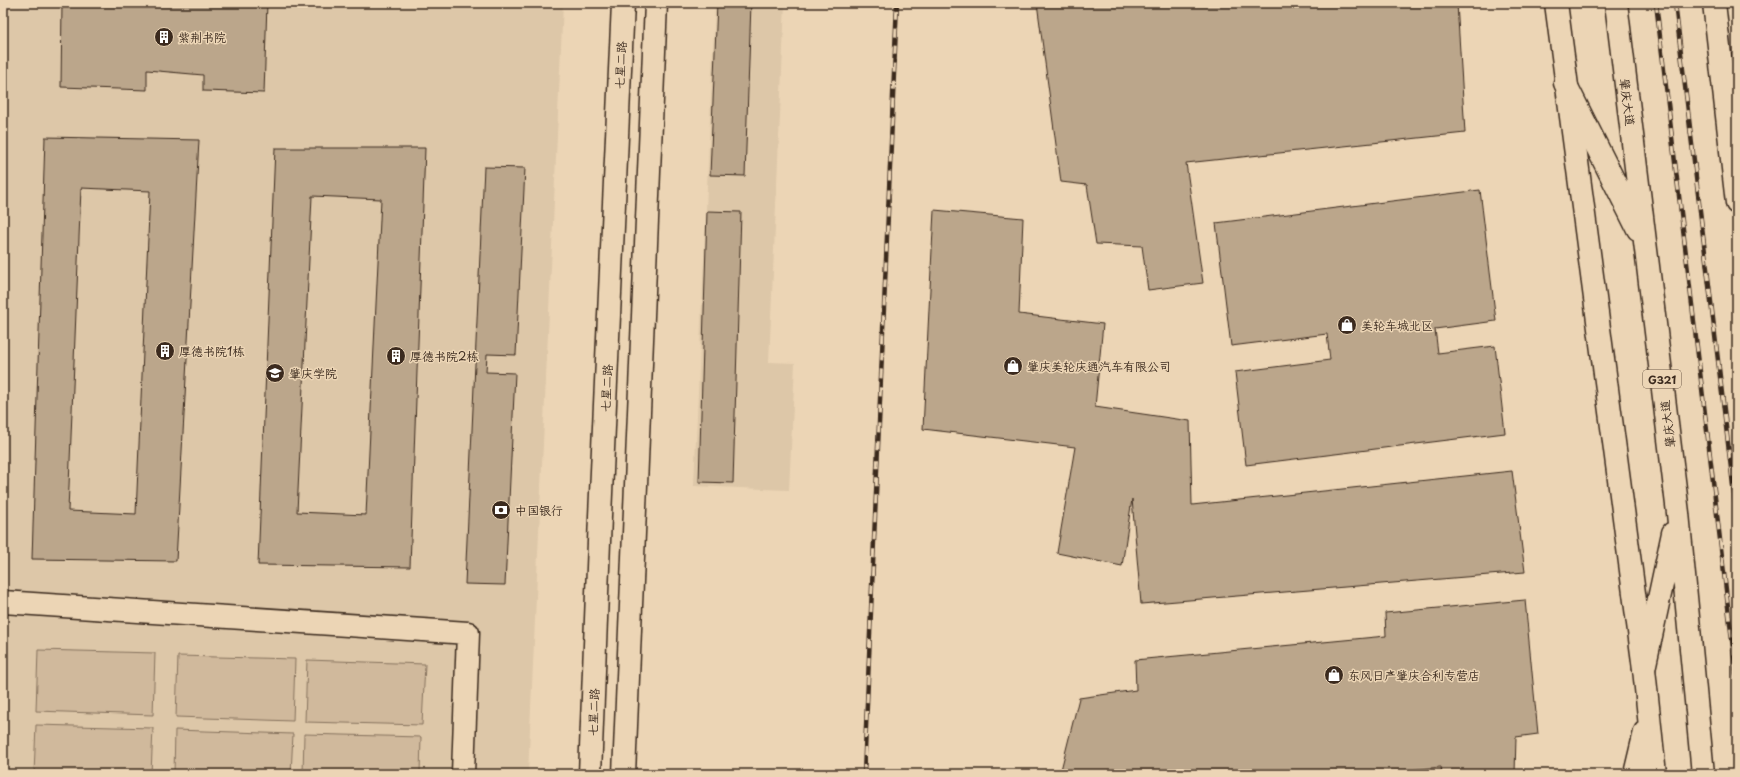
<svg xmlns="http://www.w3.org/2000/svg" width="1740" height="777" viewBox="0 0 1740 777" font-family="'Playpen Sans','LXGW WenKai TC',sans-serif">
  <rect width="100%" height="100%" fill="#ecd5b5"/>
  <filter id="ink" filterUnits="userSpaceOnUse"><feTurbulence type="fractalNoise" baseFrequency=".025" numOctaves="2"/><feDisplacementMap in="SourceGraphic" scale="8" xChannelSelector="R" yChannelSelector="G"/><feConvolveMatrix kernelMatrix="1 2 1 2 8 2 1 2 1" color-interpolation-filters="sRGB"/></filter>
  <g filter="url(#ink)">
    <!-- built -->
    <path fill="#ddc7a8" d="M3 3H563L528 774H3Z
      M715 3H785L769 362 795 363 789 490 694 486Z"/>
    <!-- green -->
    <path fill="#d0b99c" stroke="#86725d" d="M38 650 155 653 153 715 36 711Z
      M178 656 295 659 293 721 176 717Z
      M307 660 425 664 422 725 305 722Z
      M36 725 153 728 151 774H34Z
      M175 730 293 734 291 774H174Z
      M304 734 421 737 420 774H303Z"/>
    <!-- building -->
    <path fill="#bba68b" stroke="#3b2a1e" fill-rule="evenodd" d="M62 3H267L264 93 203 91V75L147 70V90L61 87Z
      M717 3H751L745 176 710 175Z
      M1037 3H1457L1465 133 1186 163 1203 283 1148 290 1142 246 1096 244 1087 185 1061 182Z
      M45 137 199 140 176 561 32 559ZM81 188 150 191 136 514 68 511Z
      M275 148H425L410 567 258 565ZM312 196 381 199 366 515 297 512Z
      M484 167 525 168 516 355 487 354 486 372 515 373 505 585 465 584Z
      M1480 190 1496 321 1435 329 1438 353 1495 346 1505 433 1246 465 1235 372 1330 360 1327 334 1231 346 1216 223Z
      M934 210 1023 218 1019 314 1103 324 1095 407 1190 421 1192 505 1512 471 1525 572 1141 604 1132 499 1122 566 1057 553 1075 447 923 429Z
      M707 211 741 212 733 483 699 482Z
      M1525 600 1538 734 1516 737 1515 774H1442L1441 767 1365 774H1060L1079 698 1136 690 1135 660 1386 636 1385 613Z"/>
    <g fill="none" stroke-linecap="round" stroke-linejoin="round">
      <!-- street casing -->
      <g stroke="#3b2a1e" stroke-width="25">
        <path id="street" d="M3 602 468 633 463 774"/>
      </g>
      <!-- secondary casing -->
      <g stroke="#3b2a1e" stroke-width="25">
        <path id="secondary" d="M1556 3 1644 669 1655 774
          M590 774 600 516 623 3
          M624 774 656 3
          M1635 774 1645 732"/>
      </g>
      <!-- highway casing -->
      <g stroke="#3b2a1e" stroke-width="25">
        <path id="highway" d="M1616 3 1678 513 1703 774
          M1714 3 1737 203
          M1565 83 1638 229
          M1644 669 1673 533"/>
      </g>
      <!-- street -->
      <use href="#street" stroke="#ecd5b5" stroke-width="22"/>
      <!-- secondary -->
      <use href="#secondary" stroke="#ecd5b5" stroke-width="22"/>
      <!-- highway -->
      <use href="#highway" stroke="#ecd5b5" stroke-width="22"/>
      <!-- rail casing -->
      <g stroke="#3b2a1e" stroke-width="4.5">
        <path id="rail" d="M1656 3 1737 682
          M1675 3 1737 518
          M864 774 897 3"/>
      </g>
      <!-- rail -->
      <use href="#rail" stroke="#ecd5b5" stroke-width="3" stroke-dasharray="9" stroke-linecap="butt"/>
    </g>
  </g>
  <!-- icons -->
  <defs>
    <g id="building-disc" transform="scale(1)"><circle r="9.5" fill="#3b2a1e" stroke="#ecd5b5"/><path d="M-4-6H4V6H1V3H-1V6H-4ZM-2.5-4.3h1.7v1.8h-1.7ZM.8-4.3h1.7v1.8H.8ZM-2.5-1h1.7V.8h-1.7ZM.8-1h1.7V.8H.8Z" fill="#fff"/></g>
    <g id="shop-disc" transform="scale(1)"><circle r="9.5" fill="#3b2a1e" stroke="#ecd5b5"/><path d="M-5-2.5h2.3a2.7 3.5 0 0 1 5.4 0H5L5.5 6h-11ZM-1.5-2.5h3a1.5 2.3 0 0 0-3 0Z" fill="#fff"/></g>
    <g id="university-disc" transform="scale(1)"><circle r="9.5" fill="#3b2a1e" stroke="#ecd5b5"/><path d="M0-5L7-2L0 1L-7-2ZM-4 1L0 2.5L4 1V4Q0 6-4 4Z" fill="#fff"/></g>
    <g id="bank-disc" transform="scale(1)"><circle r="9.5" fill="#3b2a1e" stroke="#ecd5b5"/><path d="M-6-4H6V4H-6ZM0-2.3a2.3 2.3 0 1 0 0 4.6a2.3 2.3 0 1 0 0-4.6Z" fill="#fff"/></g>
  </defs>
  <g fill-rule="evenodd">
    <use href="#building-disc" x="164" y="37"/>
    <use href="#shop-disc" x="1347" y="325"/>
    <use href="#building-disc" x="165" y="351"/>
    <use href="#building-disc" x="396" y="356"/>
    <use href="#shop-disc" x="1013" y="366"/>
    <use href="#university-disc" x="275" y="373"/>
    <use href="#bank-disc" x="501" y="510"/>
    <use href="#shop-disc" x="1334" y="675"/>
  </g>
  <g text-anchor="middle" dominant-baseline="central" stroke-width="3" stroke-linejoin="round" paint-order="stroke">
    <!-- shield labels -->
    <rect fill="#ecd5b5" stroke="#705d4b" stroke-width="1" x="1643" y="370" width="38" height="18" rx="3"/>
    <g font-size="11" font-weight="bold" fill="#3b2a1e">
      <text x="1662" y="379">G321</text>
    </g>
    <!-- poi labels -->
    <g font-size="12" fill="#3b2a1e" stroke="#ecd5b5" text-anchor="start">
      <text x="178" y="37">紫荆书院</text>
      <text x="1361" y="325">美轮车城北区</text>
      <text x="179" y="351">厚德书院1栋</text>
      <text x="410" y="356">厚德书院2栋</text>
      <text x="1027" y="366">肇庆美轮庆通汽车有限公司</text>
      <text x="289" y="373">肇庆学院</text>
      <text x="515" y="510">中国银行</text>
      <text x="1348" y="675">东风日产肇庆合利专营店</text>
    </g>
    <!-- street labels -->
    <g font-size="12" fill="#3b2a1e" stroke="#ecd5b5">
      <text transform="translate(620 65) rotate(-87)">七星二路</text>
      <text transform="translate(1628 102) rotate(83)">肇庆大道</text>
      <text transform="translate(606 388) rotate(-87)">七星二路</text>
      <text transform="translate(1667 424) rotate(-97)">肇庆大道</text>
      <text transform="translate(593 712) rotate(-88)">七星二路</text>
    </g>
  </g>
  <!-- margin -->
  <rect width="1740" height="777" fill="none" stroke="#ecd5b5" stroke-width="16"/>
  <rect x="8" y="8" width="1724" height="761" fill="none" stroke="#3b2a1e" stroke-width="1.5" filter="url(#ink)"/>
</svg>
